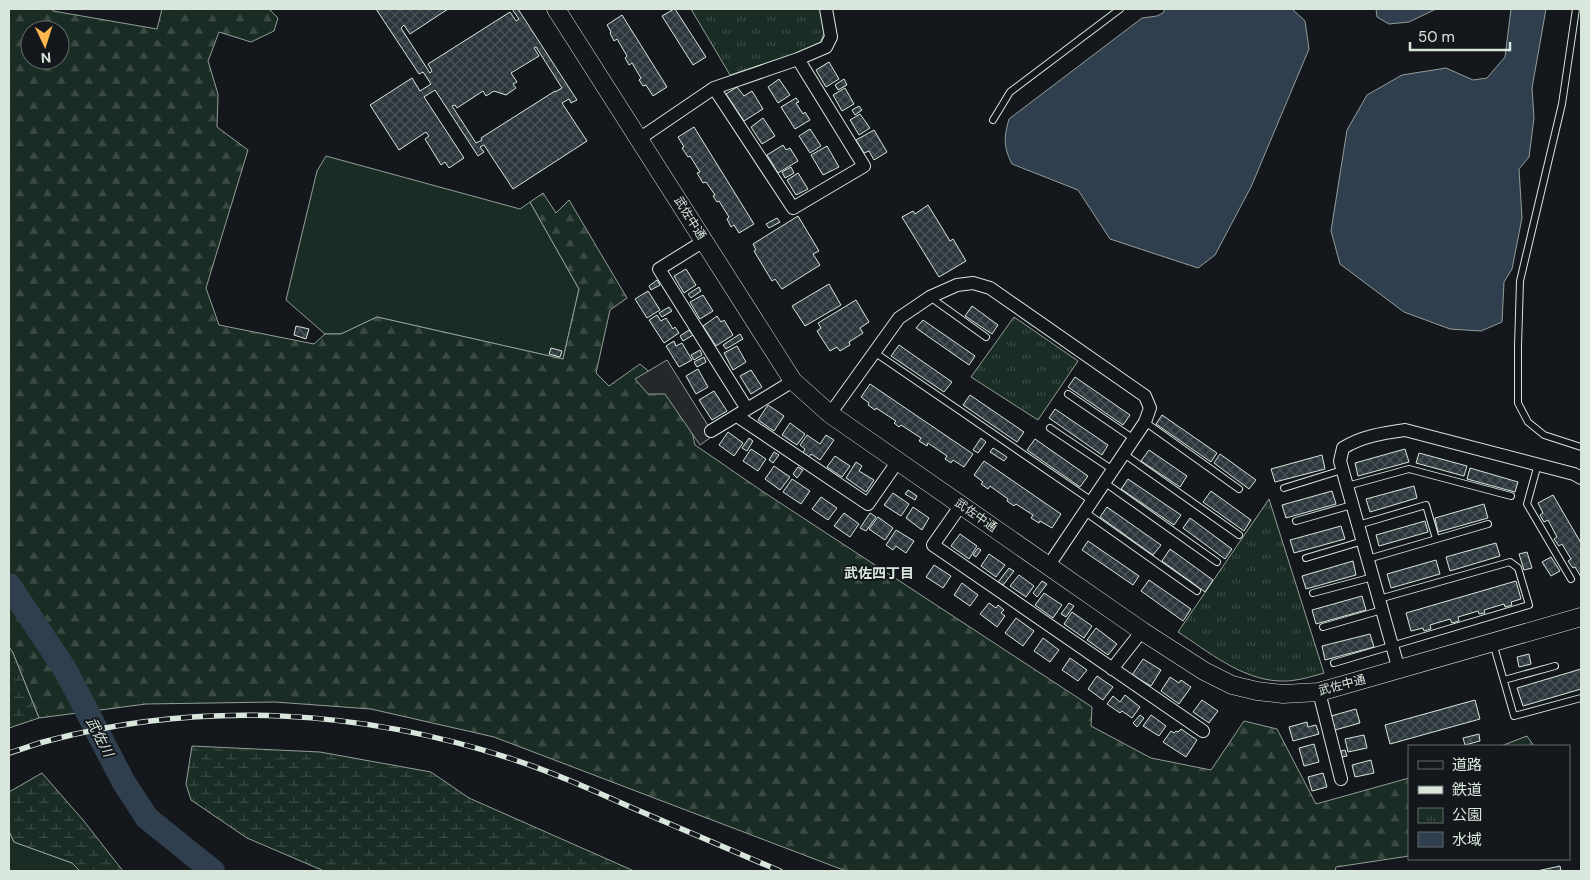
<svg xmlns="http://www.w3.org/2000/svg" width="1590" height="880" viewBox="0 0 1590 880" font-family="'DM Sans','Noto Sans JP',sans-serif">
  <defs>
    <pattern id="forest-firs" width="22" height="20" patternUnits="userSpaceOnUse" patternTransform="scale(1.25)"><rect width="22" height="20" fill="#1a2d24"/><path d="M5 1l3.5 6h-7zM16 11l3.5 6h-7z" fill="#3b4b43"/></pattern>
    <pattern id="wetland-marsh" width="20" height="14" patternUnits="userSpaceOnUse" patternTransform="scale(1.25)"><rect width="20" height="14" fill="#1a2d24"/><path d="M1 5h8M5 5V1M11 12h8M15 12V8" fill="none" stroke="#3b4b43"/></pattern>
    <pattern id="park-tufts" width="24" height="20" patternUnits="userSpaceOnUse" patternTransform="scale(1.25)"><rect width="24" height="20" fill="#1a2d24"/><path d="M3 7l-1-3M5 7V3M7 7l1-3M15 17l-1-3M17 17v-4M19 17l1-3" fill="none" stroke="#3b4b43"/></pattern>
    <pattern id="building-cross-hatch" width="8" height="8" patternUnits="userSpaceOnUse" patternTransform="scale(1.25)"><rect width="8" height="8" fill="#2c363c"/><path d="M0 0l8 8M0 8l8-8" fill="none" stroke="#4a5358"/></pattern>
  </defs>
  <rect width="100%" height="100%" fill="#14181c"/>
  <!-- green -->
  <path fill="#1a2d24" stroke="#939e99" d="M326 156 520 209 530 202 579 289 563 359 377 317 341 334H325L286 300 317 171Z
    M9 831 14 842 72 863 80 871H9Z"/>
  <!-- forest -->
  <path fill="url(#forest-firs)" stroke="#939e99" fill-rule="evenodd" d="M9 9H51L53 11 157 29 162 9H269L278 18 274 31 251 42 219 32 208 61 218 94 217 127 248 150 206 288 219 325 314 344 325 334H341L377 317 563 359 579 289 530 202 543 193 556 213 569 200 627 298 610 310 596 373 609 386 640 364 685 401 695 445 765 493 1092 707 1091 726 1151 758 1211 770 1244 721 1277 729 1316 804 1409 778V856L1336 867 1335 871H846L494 737 371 709 275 702 146 704 39 718 13 653 9 647ZM30 30H60V60H30Z
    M1527 736 1534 746H1501Z"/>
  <!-- wetland -->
  <path fill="url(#wetland-marsh)" stroke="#939e99" d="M9 647 13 653 39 718 9 728Z
    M192 746 320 752 431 772 469 798 634 871H324L247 838 191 800 186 784Z
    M42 773 83 820 123 871H80L72 863 14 842 9 831V792Z"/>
  <!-- park -->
  <path fill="url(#park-tufts)" stroke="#939e99" d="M691 9H822L826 28 819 46 730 75Z
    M1014 317 1078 361 1038 420 971 377Z
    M1269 499 1324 673C1310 677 1294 682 1279 681 1241 679 1209 652 1178 632Z"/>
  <!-- parking -->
  <path fill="#24282b" stroke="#939e99" d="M667 360 714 435 700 445 665 394H648L635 379Z"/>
  <!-- water -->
  <path fill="#2f3f4d" stroke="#939e99" d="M1165 9H1292L1305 21 1309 49 1251 187 1215 255 1198 268 1110 239 1078 190 1012 164C1003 146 1004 137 1009 119L1142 18 1157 16 1163 13Z
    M1376 9H1436L1409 22 1389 24 1377 17Z
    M1511 9H1546L1532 88 1534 118 1529 157 1519 169 1522 218 1512 269 1504 282 1502 322 1481 331 1450 329 1404 312 1340 264 1331 231 1347 130 1367 95 1402 75 1446 68 1473 80 1487 78 1505 57Z"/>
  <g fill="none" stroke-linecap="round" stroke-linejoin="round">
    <!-- river -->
    <path stroke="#2f3f4d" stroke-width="24" d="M9 585 66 671 123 781 147 818 213 871"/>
  </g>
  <!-- building -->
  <path fill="url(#building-cross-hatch)" stroke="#d8e6dc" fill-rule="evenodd" d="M376 9H448L410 34 404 25 401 28 430 73 432 71 428 64 510 12 516 21 519 19 512 9H518L577 100 571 103 569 99 562 103 587 141 513 189 484 145 480 147 484 152 478 156 435 90 424 97 464 158 449 168 445 162 441 165 425 139 429 136 426 132 399 150 370 105 412 78 420 91 431 84 423 72 419 74ZM536 47 562 88 555 92V91L481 138 482 140 476 143 452 106 455 105 457 108 483 91 486 96 494 91 506 95 516 88 513 84 517 82 511 73 539 56 534 48Z
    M674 9H675L706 57 693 65 662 16Z
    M622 15 667 87 653 96 646 85 643 86 639 80 641 78 632 63 629 65 625 58 627 56 617 39 614 41 610 33 611 32 607 25Z
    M829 62 839 79 826 87 816 70Z
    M779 79 790 95 778 103 768 87Z
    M844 79 847 85 838 90 835 85Z
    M737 87 744 96 752 91 763 109 744 121 726 94Z
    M845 88 854 104 842 111 833 95Z
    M796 98 799 102 796 103 803 114 805 112 810 120 795 129 781 107Z
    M859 106 862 110 855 115 852 110Z
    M860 114 870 128 859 135 850 120Z
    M763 118 775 136 762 144 751 127Z
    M694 127 754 224 739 233 734 225 731 227 727 219 729 217 719 201 717 202 713 196 715 195 706 182 703 183 697 173 700 172 690 156 688 157 682 148 684 147 678 137Z
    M810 129 821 146 810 153 799 136Z
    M874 130 887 152 874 160 869 151 864 153 856 140Z
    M783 145 786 150 790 148 798 161 778 173 767 155Z
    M827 146 839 167 823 175 811 155Z
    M791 167 794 173 785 178 782 172Z
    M798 173 808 189 796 195 787 180Z
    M928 205 950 241 953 239 966 261 939 277 902 217 913 211 915 214Z
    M798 216 819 251 813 254 820 265 782 289 775 279 772 281 754 251 756 250 753 244Z
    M777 218 780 222 769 228 766 224Z
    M686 269 696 285 684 293 674 276Z
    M657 280 660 285 651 290 649 286Z
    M829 284 841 305 805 326 792 306Z
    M699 287 701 291 691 298 688 294Z
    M648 291 660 310 647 318 635 299Z
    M703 295 713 311 700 319 690 302Z
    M856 300 869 322 860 328 863 333 849 342 850 345 840 351 837 347 830 351 817 331 821 328 818 323Z
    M972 306 998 325 992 334 965 316Z
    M669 307 672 311 662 317 659 313Z
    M657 315 661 321 666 318 673 329 675 327 679 333 664 343 649 320Z
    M717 316 721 322 724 320 733 335 716 346 703 326Z
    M923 320 975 356 969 365 916 328Z
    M296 326 309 329 306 339 294 335Z
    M689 330 693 335 683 341 680 336Z
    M740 334 743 339 726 349 723 345Z
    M674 341 676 346 682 343 692 360 679 367 666 346Z
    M899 345 952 382 944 392 891 356Z
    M737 346 746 362 733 370 724 353Z
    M551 348 562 351 560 357 549 354Z
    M700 350 702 355 694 360 691 355Z
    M704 357 706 362 697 367 694 362Z
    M698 369 708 387 696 394 686 376Z
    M751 370 762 387 751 394 740 376Z
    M1075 377 1130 415 1123 425 1068 387Z
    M870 384 973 454 964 467 953 460 951 463 945 459 947 456 928 443 927 446 919 441 921 438 901 425 899 427 894 423 896 421 876 408 875 410 868 405 869 403 861 397Z
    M714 391 727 411 712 420 699 400Z
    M970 395 1024 432 1017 442 963 405Z
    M768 405 784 416 774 431 758 420Z
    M1055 409 1108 445 1102 455 1049 418Z
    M1162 415 1217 453 1211 462 1156 424Z
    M790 423 805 434 797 445 782 435Z
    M728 432 743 443 734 456 719 445Z
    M807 435 820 444 826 435 834 440 820 460 811 454 809 457 803 453 805 449 800 445Z
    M749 438 753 441 747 451 742 448Z
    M981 438 986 442 978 453 973 450Z
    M1035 439 1088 476 1080 487 1027 450Z
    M993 448 1007 457 1004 461 990 452Z
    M751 449 766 459 758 471 743 461Z
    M1405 449 1409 462 1358 476 1355 463Z
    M1149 450 1187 476 1180 487 1141 461Z
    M774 452 779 455 773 463 769 460Z
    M1419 453 1467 466 1464 476 1416 463Z
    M1220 454 1256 480 1249 489 1214 463Z
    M1322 455 1325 469 1275 482 1271 469Z
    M835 456 850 466 842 477 827 467Z
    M984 461 1061 514 1052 528 1040 521 1039 523 1031 518 1033 515 1016 504 1014 506 1007 501 1008 499 990 486 988 489 981 484 983 482 974 475Z
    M856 462 862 466 859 471 874 480 866 492 846 478Z
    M774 466 790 477 780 490 765 479Z
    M798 467 803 470 797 478 793 474Z
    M1470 468 1518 482 1515 492 1467 479Z
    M792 479 810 491 801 504 783 492Z
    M1128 479 1181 515 1174 525 1121 489Z
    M1414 486 1417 498 1370 512 1366 499Z
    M908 490 917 496 915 500 905 494Z
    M1211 491 1251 520 1244 531 1203 502Z
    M1332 491 1336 504 1286 518 1282 505Z
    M893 493 909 504 901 516 884 505Z
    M1553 495 1581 543V577L1575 567 1573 568 1568 561 1571 559 1562 544 1559 546 1554 539 1557 537 1548 520 1544 522 1540 515 1543 513 1538 503Z
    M821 497 837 508 828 520 812 509Z
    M1484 504 1488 518 1438 532 1435 518Z
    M913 507 929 518 922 530 906 518Z
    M1107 507 1161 545 1153 555 1100 517Z
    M844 513 859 524 850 537 834 526Z
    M870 513 876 517 866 531 860 528Z
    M878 517 893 528 885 540 869 529Z
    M1190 518 1232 549 1225 559 1183 528Z
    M1425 521 1428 532 1379 546 1376 535Z
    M1341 526 1345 539 1294 553 1290 540Z
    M896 530 914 541 906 553 896 546 893 550 886 545Z
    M960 534 977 546 969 559 951 546Z
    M1088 541 1139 576 1133 585 1082 550Z
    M1496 543 1500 556 1450 571 1446 557Z
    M978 548 981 550 976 557 973 555Z
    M1170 549 1213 580 1205 592 1162 561Z
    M1527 552 1532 568 1524 570 1519 554Z
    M989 554 1005 565 996 577 981 566Z
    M1551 557 1560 571 1551 576 1542 562Z
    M1436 560 1440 574 1391 588 1387 574Z
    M1353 561 1356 575 1306 589 1302 576Z
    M934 565 951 576 943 588 926 577Z
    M1009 568 1014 571 1003 585 998 582Z
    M1019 575 1034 586 1026 597 1010 586Z
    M1149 580 1191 609 1183 621 1141 591Z
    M1042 581 1047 584 1037 597 1033 593Z
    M1516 581 1521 599 1511 602 1512 605 1505 607 1504 604 1484 610 1485 613 1479 614 1478 611 1458 617 1459 621 1452 623 1450 619 1430 625 1431 629 1424 631 1423 628 1411 631 1406 613Z
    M962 583 978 595 970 606 954 595Z
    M1044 593 1062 605 1053 618 1035 605Z
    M1362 596 1366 610 1316 624 1312 610Z
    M989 603 996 608 998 605 1004 610 1001 613 1005 616 997 627 980 614Z
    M1069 603 1074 606 1066 617 1061 614Z
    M1072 612 1092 626 1084 638 1064 624Z
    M1016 618 1034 631 1023 646 1005 633Z
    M1096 628 1117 644 1108 655 1087 640Z
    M1370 634 1374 647 1325 660 1322 646Z
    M1043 638 1059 650 1050 662 1034 651Z
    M1529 654 1531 664 1519 667 1517 657Z
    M1070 658 1087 670 1078 681 1062 670Z
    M1143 659 1161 670 1151 686 1132 675Z
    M1581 669V689L1523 706 1517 688Z
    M1097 676 1113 687 1103 700 1088 689Z
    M1170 677 1179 683 1181 680 1191 687 1179 704 1161 691Z
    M1125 695 1140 707 1132 718 1122 711 1120 713 1107 704 1113 696 1120 702Z
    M1202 700 1218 711 1209 723 1193 712Z
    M1475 700 1480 719 1390 744 1385 725Z
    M1356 709 1360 723 1335 730 1331 716Z
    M1140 715 1144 718 1137 727 1133 723Z
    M1151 715 1166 726 1159 736 1143 726Z
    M1307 722 1308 727 1316 725 1319 734 1293 741 1289 727Z
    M1181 729 1197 740 1186 757 1163 742 1171 731 1174 733 1176 731 1178 732Z
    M1479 734 1480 741 1465 745 1463 738Z
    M1364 735 1367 748 1348 752 1345 739Z
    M1314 744 1319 762 1304 766 1299 748Z
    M1345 750 1347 756 1342 757 1341 751Z
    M1371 760 1374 773 1355 777 1352 765Z
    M1323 773 1327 787 1312 791 1308 777Z
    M1560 866 1561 871H1537Z"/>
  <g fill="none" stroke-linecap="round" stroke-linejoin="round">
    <!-- lane casing -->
    <g stroke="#d8e6dc" stroke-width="8">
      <path id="lane" d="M1576 9 1562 104 1520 281 1518 346V403L1528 422 1544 435 1581 447
        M993 120 1010 92 1120 9
        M930 297 986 337
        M874 352 1092 501
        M1068 394 1134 439
        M1145 422 1239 489
        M1050 428 1113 470
        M1124 454 1239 535
        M1538 464 1527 504 1571 579
        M1104 482 1217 562
        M1347 486 1409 469 1511 496
        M1284 488 1342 470
        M1085 512 1197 591
        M1296 521 1352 505
        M1358 525 1426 505 1436 539
        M1306 558 1363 541
        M1368 559 1488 524
        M1313 593 1373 577
        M1323 627 1382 610
        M1493 643 1514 716 1581 698
        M1334 663 1529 605 1518 568 1510 562 1379 599
        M1504 680 1555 666"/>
    </g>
    <!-- street casing -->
    <g stroke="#d8e6dc" stroke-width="14">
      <path id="street" d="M714 88 793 208 864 166 798 59
        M639 139 714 88 798 59 826 47 831 37 826 9
        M704 241 659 269 747 409
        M830 414 899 318 930 297 957 285 973 283 990 288 1145 396 1150 408 1145 422 1049 565
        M737 416 868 504 898 461
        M711 431 793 381
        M961 505 933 545 1203 731
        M1112 669 1142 631
        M1399 670 1340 461 1343 448C1362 436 1384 433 1405 430L1574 474 1581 478
        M1319 692 1341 779"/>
    </g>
    <!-- secondary casing -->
    <g stroke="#d8e6dc" stroke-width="19">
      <path id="secondary" d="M556 9 793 381 830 414 1142 631 1204 671 1232 685 1257 691 1283 694 1319 692 1581 617"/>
    </g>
    <!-- lane -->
    <use href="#lane" stroke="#14181c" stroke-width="6"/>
    <!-- street -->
    <use href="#street" stroke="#14181c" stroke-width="12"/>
    <!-- secondary -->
    <use href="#secondary" stroke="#14181c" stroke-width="18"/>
    <!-- rail casing -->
    <g stroke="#d8e6dc" stroke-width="5.5">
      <path id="rail" d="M9 753C23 749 37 743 51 740 204 700 363 710 512 759 552 772 590 789 628 806 679 828 729 849 780 871"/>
    </g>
    <!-- rail -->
    <use href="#rail" stroke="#14181c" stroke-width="4" stroke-dasharray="11" stroke-linecap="butt"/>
  </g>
  <g text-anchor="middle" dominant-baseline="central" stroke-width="4" stroke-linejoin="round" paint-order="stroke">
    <!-- street labels -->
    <g font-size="12" fill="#d8e6dc" stroke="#14181c">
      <text transform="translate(690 218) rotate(58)">武佐中通</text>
      <text transform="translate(976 515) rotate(35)">武佐中通</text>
      <text transform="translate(1342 685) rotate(-15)">武佐中通</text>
    </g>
    <!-- neighbourhood labels -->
    <g font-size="14" font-weight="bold" fill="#d8e6dc" stroke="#14181c">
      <text x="879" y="573">武佐四丁目</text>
    </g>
    <!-- water labels -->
    <g font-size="14" font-style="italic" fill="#d8e6dc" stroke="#14181c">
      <text transform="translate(100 737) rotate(63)">武佐川</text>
    </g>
  </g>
  <!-- border -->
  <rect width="1590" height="880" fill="none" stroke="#d8e6dc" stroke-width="20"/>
  <!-- legend -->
  <rect x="1408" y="745" width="162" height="115" fill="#14181c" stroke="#626a69"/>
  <rect x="1418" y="761" width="25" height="8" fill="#14181c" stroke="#626a69"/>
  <text x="1452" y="770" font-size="15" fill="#d8e6dc">道路</text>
  <rect x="1418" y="786" width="25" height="8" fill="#d8e6dc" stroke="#626a69"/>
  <text x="1452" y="795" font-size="15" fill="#d8e6dc">鉄道</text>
  <rect x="1418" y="808" width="25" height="15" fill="url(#park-tufts)" stroke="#626a69"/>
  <text x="1452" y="820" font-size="15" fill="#d8e6dc">公園</text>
  <rect x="1418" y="832" width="25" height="15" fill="#2f3f4d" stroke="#626a69"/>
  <text x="1452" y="845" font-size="15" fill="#d8e6dc">水域</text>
  <!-- north arrow -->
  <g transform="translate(45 45) rotate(176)"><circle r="24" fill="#14181c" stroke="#626a69"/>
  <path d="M0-4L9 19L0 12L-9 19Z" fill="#ffb74d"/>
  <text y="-8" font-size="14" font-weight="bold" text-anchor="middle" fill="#d8e6dc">N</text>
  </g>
  <!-- scale -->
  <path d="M1410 42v8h100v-8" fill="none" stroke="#d8e6dc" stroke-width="2.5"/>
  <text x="1418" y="42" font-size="15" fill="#d8e6dc" stroke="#14181c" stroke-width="4" paint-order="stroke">50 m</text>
</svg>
